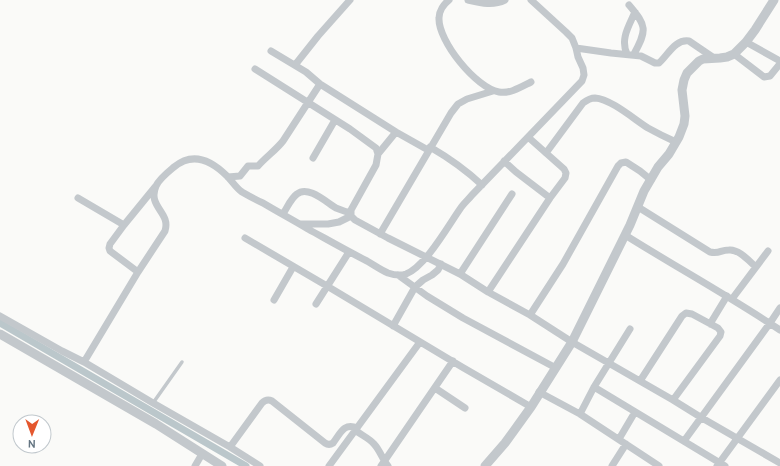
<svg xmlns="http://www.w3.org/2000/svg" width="780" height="466" viewBox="0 0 780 466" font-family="Cabin,sans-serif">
  <rect width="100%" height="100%" fill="#fafaf8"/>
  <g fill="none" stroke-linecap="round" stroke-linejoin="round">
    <!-- canal -->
    <path stroke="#bbc7cb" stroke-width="7" d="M0 323 246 466"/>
    <!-- service -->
    <path stroke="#c3c8cc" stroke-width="3.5" d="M153 403 182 362"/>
    <!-- minor -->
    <path stroke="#c3c8cc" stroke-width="7" d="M449 0C444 4 439 11 439 18 438 41 476 88 499 92 510 94 521 87 531 82
      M468 0C481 3 493 6 505 0
      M629 5C647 26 647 30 634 54
      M746 42 780 61
      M576 48 611 53 641 56 655 63H659C668 55 675 39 689 41L714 58
      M271 51 306 72 320 84 396 132 428 150
      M627 54C620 39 629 26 635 12
      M734 54 764 77 770 76 779 65
      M295 65 318 36 350 0
      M255 69 350 129 376 148 378 154 376 165 351 210V216L355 220 388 238 460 274 488 292 530 315 572 342 673 400 702 418 780 463
      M430 147C449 158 466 170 482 185
      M546 153 583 103C587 100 590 98 595 98 611 99 635 120 648 128 657 133 667 138 676 142
      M378 154 396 132
      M313 158 335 120
      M504 161 516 172 550 198
      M228 177 240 176 248 166H258C266 157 276 150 283 141L320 84
      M78 198 124 225
      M638 207 710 252C720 254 720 250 729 250 739 249 749 261 756 267
      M283 214C287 208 291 198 297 194 308 185 326 202 336 208 341 210 346 212 351 213
      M301 224H328L339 222 351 216
      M380 234 451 113 458 104 467 99 493 91
      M625 235C676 267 729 296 780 330
      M245 238 327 286 462 367 531 407
      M138 272 110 251 109 248 110 244 124 225 155 187
      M460 274 512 194
      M398 275 427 296 463 318 556 368
      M488 292 550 198 565 178 566 173 564 169 528 137
      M732 299 768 251
      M274 300 293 267
      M316 304 349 252
      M530 315 563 264 618 166 621 163 626 162 640 171 651 180
      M0 316 62 351 84 362 111 378 153 403 230 447 260 466
      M710 324 727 296
      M393 326 415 287 423 280 432 275 438 270 441 264
      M84 362 138 272 165 231C171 212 147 207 156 186 159 179 168 172 174 167 193 151 212 161 227 176 232 181 236 188 242 192 249 196 256 200 263 203 278 212 293 220 308 229 328 240 347 251 367 261 374 265 381 270 388 273 394 275 400 276 406 274 425 267 448 226 460 209 463 204 468 200 472 195L582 81 584 75 583 68 578 57 576 48 572 38 566 32 531 0
      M640 381 682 316 686 313 692 314 718 328 721 332 720 336 673 400
      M594 387 725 466
      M435 388 465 408
      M539 392 580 414 659 466
      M580 414 594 387 630 329
      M355 430C361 435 369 438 374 444 380 450 382 459 388 466
      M619 439 635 412
      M684 441 770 323 780 308
      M230 447 262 403C265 400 268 399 272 401L325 443C328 445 330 445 333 443 340 434 344 422 357 428
      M195 466 202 454
      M329 466 420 342
      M381 466 453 361
      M612 466 626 444
      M717 466 780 380"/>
    <!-- tertiary -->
    <path stroke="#c3c8cc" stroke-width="9" d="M0 334 156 424 222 466
      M485 466 505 443 531 407 572 342 630 225 644 191 658 167 669 154 679 137 684 124 685 116 682 90 684 80 687 73 699 61 703 59 720 58 727 57 734 54 746 42 755 30 774 0"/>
  </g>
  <!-- north arrow -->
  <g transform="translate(32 434) rotate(181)"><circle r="19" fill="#ffffff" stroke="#c1c8cd"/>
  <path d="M0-3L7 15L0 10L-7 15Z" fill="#e4572e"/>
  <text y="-6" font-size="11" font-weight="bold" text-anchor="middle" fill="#657683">N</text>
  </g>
</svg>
